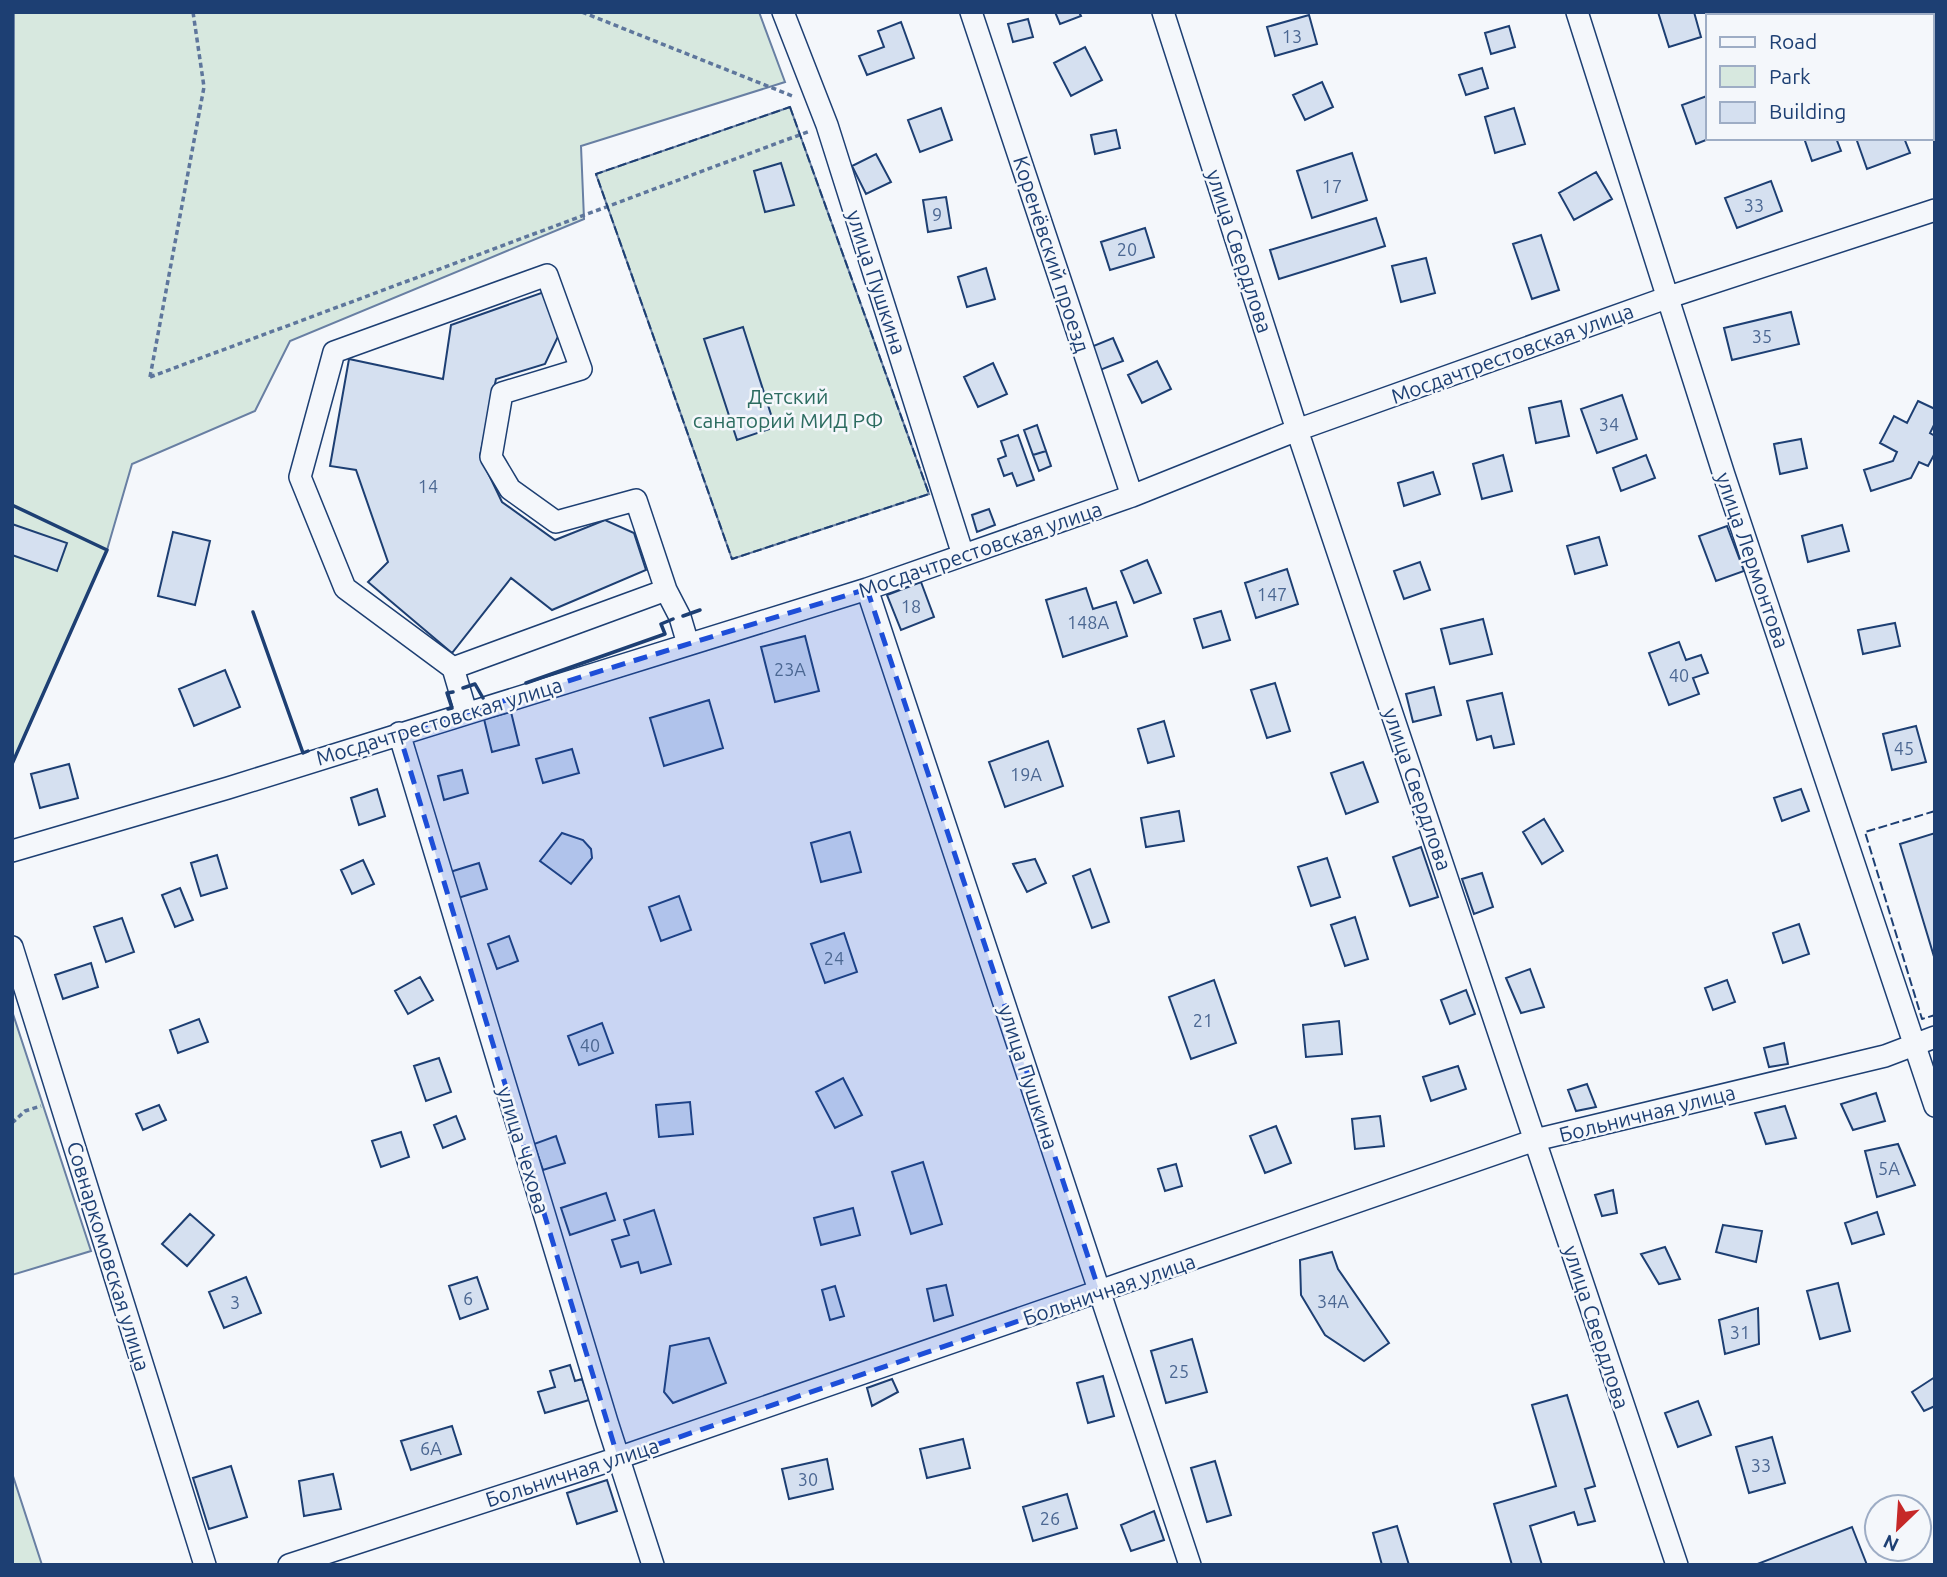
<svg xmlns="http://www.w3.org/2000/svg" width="1947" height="1577" viewBox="0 0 1947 1577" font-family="Ubuntu,sans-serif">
  <rect width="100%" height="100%" fill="#f4f7fb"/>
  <!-- green -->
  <path fill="#d7e8df" stroke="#687fa3" stroke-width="2" d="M14 12H759L785 82 581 146 584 219 290 341 255 411 132 464 107 550 12 764Z
    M790 107 929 494 732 559 596 174Z
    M12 1011 91 1251 12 1275Z
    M12 1473 42 1565H12Z"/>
  <!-- building -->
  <path fill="#d5e0f0" stroke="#1d3f73" stroke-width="2" d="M1055 12H1079L1081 16 1060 24Z
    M1658 12H1694L1701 37 1669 47Z
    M1309 15 1317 44 1275 56 1267 27Z
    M1028 19 1033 37 1013 42 1008 24Z
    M901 22 914 58 867 75 859 56 884 47 878 31Z
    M1509 26 1515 47 1491 54 1485 33Z
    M1085 47 1102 80 1071 96 1054 63Z
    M1482 68 1488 88 1466 95 1459 75Z
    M1322 82 1333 107 1305 120 1293 95Z
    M1707 96V138H1711L1696 144 1682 105Z
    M941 108 952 140 920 152 908 120Z
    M1514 108 1525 144 1495 153 1485 117Z
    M1116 130 1120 148 1095 154 1091 135Z
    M1804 138H1836L1841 151 1812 161Z
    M1856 138H1904L1910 153 1867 169Z
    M1352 153 1367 200 1312 218 1297 171Z
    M876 154 891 182 866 194 852 166Z
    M781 163 794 205 765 212 754 171Z
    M1596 172 1612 199 1574 220 1559 193Z
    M1771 181 1782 211 1737 228 1725 198Z
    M946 197 951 228 928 232 923 200Z
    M1376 218 1385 246 1279 279 1270 250Z
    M1145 228 1154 257 1110 270 1101 242Z
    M1541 235 1559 290 1532 299 1513 244Z
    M1426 258 1435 293 1401 302 1392 266Z
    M986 268 995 299 967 307 958 277Z
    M547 291 562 328 545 364 496 379 480 456 502 502 555 540 605 520 634 533 646 570 552 610 511 578 452 653 368 582 388 562 356 470 330 466 349 359 443 379 451 325Z
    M1791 312 1799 344 1732 360 1724 328Z
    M743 327 775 427 737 440 704 339Z
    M1113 338 1123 361 1100 370 1091 347Z
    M1157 361 1171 389 1142 403 1128 375Z
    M993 363 1007 394 978 407 964 377Z
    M1622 395 1637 439 1597 453 1581 409Z
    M1561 401 1569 436 1536 443 1529 408Z
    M1918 401 1935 409V423L1930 433 1935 436V453L1928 466 1919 462 1911 478 1871 491 1864 470 1893 461 1897 452 1880 443 1894 416 1907 423Z
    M1037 425 1046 451 1033 455 1024 430Z
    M1018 435 1034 480 1017 486 1012 473 1004 476 998 459 1006 456 1001 441Z
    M1801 439 1807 468 1780 474 1774 444Z
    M1046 451 1051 466 1039 471 1033 455Z
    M1503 455 1512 491 1482 499 1473 464Z
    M1646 455 1655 478 1621 491 1613 468Z
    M1433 472 1440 494 1404 506 1398 483Z
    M989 509 995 525 977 532 972 515Z
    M12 524 67 543 57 571 12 555Z
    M1842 525 1849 551 1808 562 1802 536Z
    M1727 526 1744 571 1716 581 1699 536Z
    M173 532 210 541 195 605 158 596Z
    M1599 537 1607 565 1575 574 1567 546Z
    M1147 560 1161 593 1134 603 1121 571Z
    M1420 562 1430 590 1404 599 1394 571Z
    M1287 569 1298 604 1256 618 1245 583Z
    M921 582 934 617 901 630 887 595Z
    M1086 588 1093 609 1116 602 1127 636 1063 657 1046 600Z
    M1221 611 1230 640 1203 648 1194 619Z
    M1483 619 1492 654 1450 664 1441 629Z
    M1895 623 1900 646 1863 654 1858 630Z
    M805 636 819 691 775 702 761 647Z
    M1679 642 1686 660 1701 655 1708 673 1693 678 1699 694 1669 705 1649 653Z
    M225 670 240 707 194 726 179 689Z
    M1275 683 1290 731 1267 738 1251 690Z
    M1434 687 1441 715 1413 722 1406 694Z
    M1502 693 1514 744 1494 748 1491 736 1477 740 1467 701Z
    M709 700 723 748 664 766 650 718Z
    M511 712 519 745 492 752 484 719Z
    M1164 721 1174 756 1148 763 1138 729Z
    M1916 726 1926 762 1892 770 1883 734Z
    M1048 741 1063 786 1005 807 989 762Z
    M572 749 579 773 543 783 536 759Z
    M1363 762 1378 802 1346 814 1331 773Z
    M69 764 78 798 40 808 31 774Z
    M462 770 468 793 444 800 438 776Z
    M377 789 385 816 359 825 351 798Z
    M1801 789 1809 811 1782 821 1774 798Z
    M1179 811 1184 841 1146 847 1141 818Z
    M1544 819 1563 851 1542 864 1523 832Z
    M850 832 861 872 821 882 811 843Z
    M562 833 583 840 591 849 592 858 571 884 540 861Z
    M1935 833V960L1900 844Z
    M1421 847 1438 897 1410 906 1393 857Z
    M217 855 227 888 201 896 191 863Z
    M1327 858 1340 897 1311 906 1298 867Z
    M1035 859 1046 883 1027 892 1013 864Z
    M363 860 374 884 352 894 341 870Z
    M479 863 487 889 458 898 450 872Z
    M1090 869 1109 922 1092 928 1073 876Z
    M1482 873 1493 907 1474 914 1462 879Z
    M180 888 193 920 175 927 162 895Z
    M679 896 691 930 661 941 649 907Z
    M1355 917 1368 959 1345 966 1331 925Z
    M122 918 134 952 106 962 94 927Z
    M1799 924 1809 954 1783 963 1773 933Z
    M844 933 857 972 825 983 811 944Z
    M509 936 518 961 497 969 488 944Z
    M91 963 98 987 63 999 55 975Z
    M1530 969 1544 1007 1521 1013 1506 978Z
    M420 977 433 1000 408 1014 395 991Z
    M1214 980 1236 1043 1191 1059 1169 997Z
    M1727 980 1735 1002 1713 1010 1705 988Z
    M1466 990 1475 1014 1450 1024 1441 1000Z
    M199 1019 208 1042 178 1053 170 1030Z
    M1339 1021 1342 1054 1306 1057 1303 1025Z
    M602 1023 613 1053 579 1065 568 1036Z
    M1784 1043 1788 1064 1769 1067 1764 1048Z
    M439 1058 451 1092 426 1101 414 1066Z
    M1458 1066 1466 1089 1431 1101 1423 1077Z
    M843 1078 862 1115 835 1128 816 1092Z
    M1587 1084 1596 1107 1576 1111 1568 1090Z
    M1876 1093 1885 1121 1853 1130 1841 1104Z
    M690 1102 693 1134 659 1137 656 1105Z
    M159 1105 166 1120 143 1130 136 1114Z
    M1785 1106 1796 1138 1766 1144 1755 1113Z
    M456 1116 465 1139 443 1148 434 1125Z
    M1380 1116 1384 1146 1355 1149 1352 1119Z
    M1276 1126 1291 1163 1265 1173 1250 1136Z
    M401 1132 409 1157 381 1167 372 1141Z
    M556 1136 565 1163 543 1170 534 1144Z
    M1898 1144 1915 1185 1877 1197 1865 1151Z
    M923 1162 942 1224 911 1234 892 1172Z
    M1176 1164 1182 1186 1165 1191 1158 1169Z
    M1613 1190 1617 1213 1602 1216 1595 1195Z
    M606 1193 615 1220 570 1235 561 1208Z
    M853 1208 860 1235 821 1245 814 1218Z
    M654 1210 671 1264 641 1273 638 1262 621 1267 612 1240 629 1235 624 1220Z
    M1877 1212 1884 1234 1852 1244 1845 1223Z
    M190 1214 214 1235 187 1266 162 1244Z
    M1723 1225 1762 1231 1756 1262 1716 1252Z
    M1665 1247 1680 1279 1659 1284 1641 1254Z
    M1332 1252 1338 1269 1389 1343 1364 1361 1325 1335 1301 1295 1300 1260Z
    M246 1277 261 1313 224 1328 209 1292Z
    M477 1277 488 1309 460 1319 449 1286Z
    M1838 1283 1850 1331 1820 1339 1807 1291Z
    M946 1285 953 1315 934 1321 927 1289Z
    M835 1286 844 1316 830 1320 822 1290Z
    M1758 1308 1759 1344 1725 1354 1719 1320Z
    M709 1338 726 1383 673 1403 664 1392 670 1346Z
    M1192 1339 1207 1392 1166 1403 1151 1351Z
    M570 1365 575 1381 582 1379 589 1400 545 1413 538 1392 555 1387 550 1371Z
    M1103 1376 1114 1416 1088 1423 1077 1383Z
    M1935 1377V1406L1924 1411 1912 1392Z
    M892 1379 898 1392 872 1406 867 1388Z
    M1567 1395 1595 1486 1585 1489 1595 1521 1578 1525 1574 1512 1530 1526 1542 1565H1512L1494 1504 1556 1486 1532 1405Z
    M1698 1401 1711 1435 1678 1447 1665 1413Z
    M452 1426 461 1454 411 1470 401 1441Z
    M1772 1437 1785 1483 1749 1493 1736 1447Z
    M963 1439 970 1468 927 1478 920 1449Z
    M827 1459 833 1489 789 1499 782 1469Z
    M1215 1461 1231 1515 1207 1522 1191 1468Z
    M231 1466 247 1517 209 1529 193 1478Z
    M333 1474 341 1509 304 1516 299 1481Z
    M607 1480 617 1511 577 1524 567 1493Z
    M1067 1494 1077 1528 1033 1541 1023 1507Z
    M1154 1511 1164 1540 1131 1551 1121 1525Z
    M1397 1526 1409 1565H1382L1373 1533Z
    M1852 1527 1867 1565H1755Z"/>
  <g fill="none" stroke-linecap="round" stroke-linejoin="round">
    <!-- minor casing -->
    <g stroke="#1d3f73" stroke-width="24">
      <path id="minor" d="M783 12 827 125 963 555
        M971 12 1132 496
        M1163 12 1297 430 1677 1565
        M1577 12 1724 475 1935 1106
        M867 589 1190 1565
        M453 668 345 588 300 477 334 352 547 275 581 369 502 393 491 457 510 489 556 522 636 500 666 590
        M466 712 453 668 666 590 680 617 688 644
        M399 733 607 1422 653 1565
        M12 851 228 788 867 589 1132 496 1297 430 1669 297 1935 210
        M12 947 205 1565
        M289 1565 618 1458 1535 1140 1885 1056 1935 1037"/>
    </g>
    <!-- path -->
    <path stroke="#5e769c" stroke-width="3.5" stroke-dasharray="5 3.5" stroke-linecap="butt" d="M582 12 795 97
      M150 377 810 131
      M150 377 204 87 193 12
      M12 1123 25 1111 41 1106"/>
    <!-- minor -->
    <use href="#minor" stroke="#f4f7fb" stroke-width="21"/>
    <!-- fence -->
    <path stroke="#1d3f73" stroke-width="2" stroke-dasharray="9 3.5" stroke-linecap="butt" d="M790 107 929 494 732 559 596 174Z
      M1935 811 1865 832 1922 1019 1935 1015"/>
    <!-- wall -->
    <path stroke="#1d3f73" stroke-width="3.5" d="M12 505 107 550 12 764
      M253 612 303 753 308 751
      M683 616 700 610
      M526 683 665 634 661 624 673 619
      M463 688 475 684 483 698
      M448 709 452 708 447 693 453 692"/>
  </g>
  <!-- marked area -->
  <path fill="#1d4ed8" fill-opacity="0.2" stroke="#1d4ed8" stroke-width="5" stroke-dasharray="14 9" stroke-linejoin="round" d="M867 589 1100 1293 618 1458 399 733Z"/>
  <g text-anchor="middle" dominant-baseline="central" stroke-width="5" stroke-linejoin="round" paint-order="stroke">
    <!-- number labels -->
    <g font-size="18" fill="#4b6792">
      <text x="1292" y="36">13</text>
      <text x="1332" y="186">17</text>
      <text x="1754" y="205">33</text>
      <text x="937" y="214">9</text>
      <text x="1127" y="249">20</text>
      <text x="1762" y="336">35</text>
      <text x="1609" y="424">34</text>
      <text x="428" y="486">14</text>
      <text x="1272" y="594">147</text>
      <text x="911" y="606">18</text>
      <text x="1088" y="622">148А</text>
      <text x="790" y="669">23А</text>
      <text x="1679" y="675">40</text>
      <text x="1904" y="748">45</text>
      <text x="1026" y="774">19А</text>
      <text x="834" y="958">24</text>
      <text x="1203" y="1020">21</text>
      <text x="590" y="1045">40</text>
      <text x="1889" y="1168">5А</text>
      <text x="468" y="1298">6</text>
      <text x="1333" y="1301">34А</text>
      <text x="235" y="1302">3</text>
      <text x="1740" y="1332">31</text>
      <text x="1179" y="1371">25</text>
      <text x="431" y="1448">6А</text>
      <text x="1761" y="1465">33</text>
      <text x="808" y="1479">30</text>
      <text x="1050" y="1518">26</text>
    </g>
    <!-- street labels -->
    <g font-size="21" fill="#1d3f73" stroke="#f4f7fb">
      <text transform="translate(1240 251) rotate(72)">улица Свердлова</text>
      <text transform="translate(1052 254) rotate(72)">Коренёвский проезд</text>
      <text transform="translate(877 282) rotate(72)">улица Пушкина</text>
      <text transform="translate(1512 353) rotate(-20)">Мосдачтрестовская улица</text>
      <text transform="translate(980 549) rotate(-19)">Мосдачтрестовская улица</text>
      <text transform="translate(1753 560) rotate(71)">улица Лермонтова</text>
      <text transform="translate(439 721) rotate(-17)">Мосдачтрестовская улица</text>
      <text transform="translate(1418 789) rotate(71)">улица Свердлова</text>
      <text transform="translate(1029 1077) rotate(72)">улица Пушкина</text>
      <text transform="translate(1647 1113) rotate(-14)">Больничная улица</text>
      <text transform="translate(524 1150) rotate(73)">улица Чехова</text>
      <text transform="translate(109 1256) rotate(73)">Совнаркомовская улица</text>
      <text transform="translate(1109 1289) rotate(-19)">Больничная улица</text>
      <text transform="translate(1597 1327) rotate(72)">улица Свердлова</text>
      <text transform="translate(572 1472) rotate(-18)">Больничная улица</text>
    </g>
    <!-- park labels -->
    <g font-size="21" fill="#2c6c60" stroke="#f4f7fb">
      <text x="788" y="396">Детский<tspan x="788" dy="24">санаторий МИД РФ</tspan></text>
    </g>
  </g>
  <!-- border -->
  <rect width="1947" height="1577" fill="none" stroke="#1d3f73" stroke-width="28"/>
  <!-- legend -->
  <rect x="1706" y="14" width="228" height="126" fill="#f4f7fb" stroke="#9eadc5" stroke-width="2"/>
  <rect x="1720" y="37" width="35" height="10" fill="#f4f7fb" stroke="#9eadc5" stroke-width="2"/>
  <text x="1769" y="49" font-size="21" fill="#1d3f73">Road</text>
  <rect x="1720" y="66" width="35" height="21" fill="#d7e8df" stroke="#9eadc5" stroke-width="2"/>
  <text x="1769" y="84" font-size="21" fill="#1d3f73">Park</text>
  <rect x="1720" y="102" width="35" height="21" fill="#d5e0f0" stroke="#9eadc5" stroke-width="2"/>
  <text x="1769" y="119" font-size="21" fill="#1d3f73">Building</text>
  <!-- north arrow -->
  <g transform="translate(1898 1528) rotate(205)"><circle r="33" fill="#f4f7fb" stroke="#9eadc5" stroke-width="2"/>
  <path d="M0-5L12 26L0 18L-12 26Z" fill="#c62828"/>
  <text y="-10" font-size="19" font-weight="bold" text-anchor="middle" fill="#1d3f73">N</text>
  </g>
</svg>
